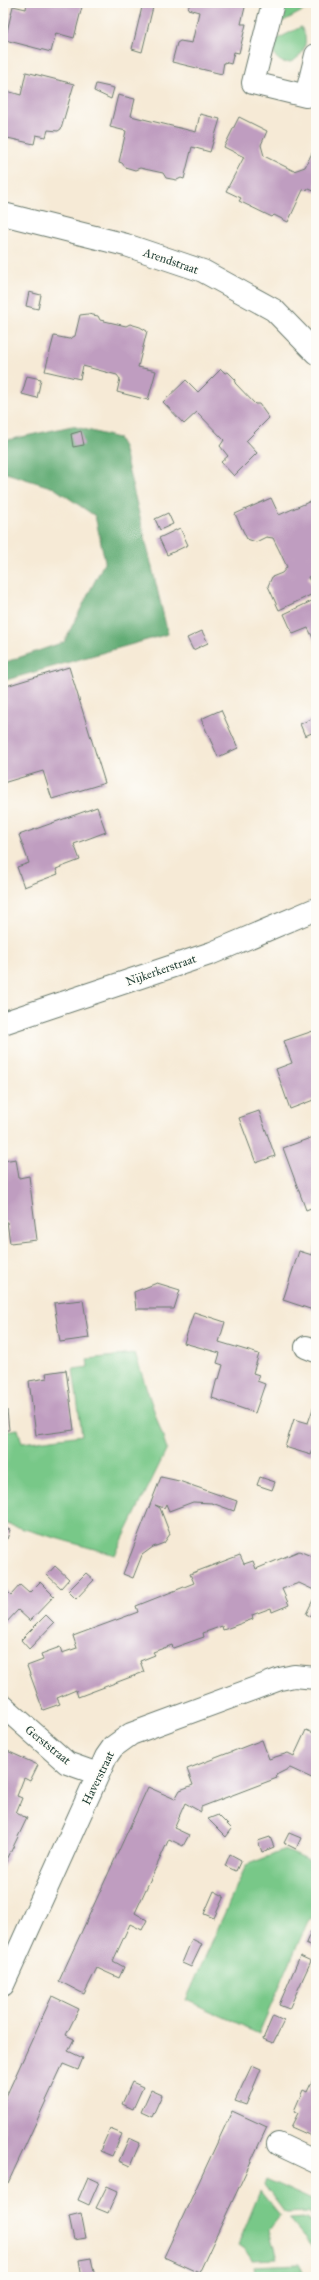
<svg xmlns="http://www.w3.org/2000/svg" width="319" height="2280" viewBox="0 0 319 2280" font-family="'IM FELL Great Primer',serif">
  <rect width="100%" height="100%" fill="#fdfcf7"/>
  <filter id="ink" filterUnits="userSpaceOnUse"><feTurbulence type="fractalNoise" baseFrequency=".025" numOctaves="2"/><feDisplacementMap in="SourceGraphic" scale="8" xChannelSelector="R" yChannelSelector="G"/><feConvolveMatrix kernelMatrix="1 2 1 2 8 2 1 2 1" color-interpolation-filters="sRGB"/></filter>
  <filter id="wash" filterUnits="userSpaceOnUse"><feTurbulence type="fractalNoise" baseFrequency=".012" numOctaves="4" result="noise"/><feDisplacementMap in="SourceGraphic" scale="16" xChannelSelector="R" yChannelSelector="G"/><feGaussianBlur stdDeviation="0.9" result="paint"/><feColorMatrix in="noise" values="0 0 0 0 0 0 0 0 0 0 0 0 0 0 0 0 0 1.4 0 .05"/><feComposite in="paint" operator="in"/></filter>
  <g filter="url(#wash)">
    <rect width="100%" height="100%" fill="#f6ead6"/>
    <!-- green -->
    <path fill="#78c888" stroke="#4c825e" d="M278 3H316V4L272 27Z
      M301 27C319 53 276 84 271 42Z
      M135 1354 167 1449 115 1555 3 1523V1431L18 1429 22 1443 82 1435 73 1369 88 1367 87 1359Z
      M285 1850 316 1864V1914L308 1921 259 2033 186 2000 246 1865Z
      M266 2179 316 2202V2218L308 2212 285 2213 264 2185Z
      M260 2191 280 2216 269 2230 277 2259 252 2260 245 2250 238 2245Z
      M306 2218 316 2225V2251L289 2219Z
      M299 2264 306 2277H256L254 2266Z"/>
    <!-- forest -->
    <path fill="#62ac74" stroke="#407454" d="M72 426 118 438 123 447 168 634 3 681V663L64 642 105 561 95 516 54 488 3 472V441Z"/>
    <g id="blocks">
      <!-- building -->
      <path fill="#bf9dc0" d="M27 3H83L74 38 56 33 51 52 5 40 13 6 26 9Z
        M143 3H154L142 52 132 49Z
        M190 3H246L241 24H246L239 53 234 52 231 64 224 62 222 74 172 62 177 43 180 41 192 43 199 12 188 9Z
        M26 72 74 84 61 129 58 131 48 130 46 137 36 135 34 144 3 137V90L21 95Z
        M96 84 114 88 111 99 94 91Z
        M118 95 135 99 131 116 196 132 200 114 220 119 210 152 192 147 184 179 181 178 177 180 166 178 163 173 140 168 135 170 125 167 122 163 119 162 126 131 110 127Z
        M239 117 267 131 261 145 264 156 294 171 305 167 312 153 316 155V192L309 189 303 190 288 222 274 215 272 217 239 201 241 198 226 191 244 157 224 147Z
        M29 292 41 295 38 309 26 306Z
        M88 314 98 316 100 320 126 326 130 324 140 327 147 331 138 367 156 371 148 400 117 392 120 379 117 375 83 366 80 379 45 371 54 336 69 339 75 336 80 315Z
        M221 369 225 373 228 372 236 380 235 383 255 404H259L269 418 246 441 257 453 234 476 221 462 228 456 220 446 224 440 197 412 184 424 163 402 186 380 198 392Z
        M27 376 41 379 37 398 22 394Z
        M81 431 84 445 73 447 71 434Z
        M271 498 279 515 311 501 316 508V574L308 577 315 593 279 610 268 586 272 577 282 573 287 567 280 552 273 538 266 537 256 542 247 539 235 514Z
        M168 513 173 524 160 530 155 519Z
        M180 528 188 545 167 555 159 538Z
        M316 599V644L308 628 293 634 284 614Z
        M202 631 208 643 193 650 187 638Z
        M69 667 105 783 52 799 43 771 3 783V687Z
        M221 710 238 748 218 757 201 719Z
        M316 717V731L305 736 300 724Z
        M97 807 106 832 74 844 80 860 56 869 58 874 24 887 17 867 29 863 19 835Z
        M316 1030V1099L290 1109 276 1069 292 1063 284 1041Z
        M259 1111 275 1156 256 1163 239 1118Z
        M313 1137 316 1146V1206L306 1210 283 1148Z
        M16 1159 19 1178 29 1176 37 1240 10 1243 7 1222H3V1161Z
        M316 1244V1311L283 1300 299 1251 312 1255Z
        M157 1283 180 1290 174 1309H136L134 1292Z
        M83 1300 89 1338 60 1342 54 1303Z
        M194 1312 225 1322 219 1342 259 1354 253 1373 259 1375 257 1381 265 1384 255 1413 212 1398 217 1378 219 1379 223 1365 217 1363 220 1353 184 1343Z
        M66 1370 74 1430 36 1435 29 1381 47 1378 46 1373Z
        M316 1400V1442L311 1455 285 1447 294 1419 308 1423Z
        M7 1410 9 1430H3V1411Z
        M161 1477 179 1481 237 1501 234 1511 212 1503 193 1502 169 1511 166 1504 164 1508 155 1505 160 1508 170 1534 164 1543 153 1547 142 1555 133 1578 123 1574Z
        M260 1477 275 1482 272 1490 257 1485Z
        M3 1527 10 1530 7 1539 3 1538Z
        M299 1551 316 1558V1591L299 1583 282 1589 289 1605 272 1612 271 1608 252 1615 253 1619 223 1630 222 1626 203 1633 204 1637 173 1648 172 1645 153 1652 155 1655 140 1661 144 1672 78 1697 76 1690 57 1698 60 1704 43 1710 27 1666 43 1660 41 1654 60 1647 62 1653 77 1648 73 1636 138 1612 136 1606 194 1583 190 1574 240 1555 244 1564 253 1561 256 1569Z
        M55 1566 69 1579 61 1588 47 1575Z
        M86 1573 94 1580 76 1599 68 1591Z
        M40 1582 54 1596 30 1621 18 1610 5 1624 3 1622V1587L11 1595 20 1585 29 1593Z
        M316 1594V1619L306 1614Z
        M46 1615 54 1623 29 1649 21 1640Z
        M306 1730 316 1734V1780L290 1768 276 1775 277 1778 201 1807V1812L185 1803 174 1828 189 1835 183 1846 169 1839 135 1913 147 1920 142 1930 130 1924 113 1961 124 1967 119 1978 97 1968 84 1994 59 1981 148 1787 175 1799 180 1790 193 1785 187 1769 262 1740 269 1759 288 1753 294 1756Z
        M3 1749 38 1765 30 1781 24 1778 17 1796 22 1798 16 1813 27 1818 3 1868Z
        M218 1815 232 1829 226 1837 208 1819Z
        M289 1833 301 1838 296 1849 284 1843Z
        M270 1837 274 1847 262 1852 258 1841Z
        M230 1854 241 1860 236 1871 225 1866Z
        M214 1891 224 1896 214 1918 204 1914Z
        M311 1931 316 1933V1948L306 1943Z
        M192 1939 202 1944 191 1967 182 1963Z
        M300 1956 311 1961 289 2009 279 2005Z
        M52 1996 79 2009 66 2035 74 2039 68 2051 83 2058 78 2070 63 2064 8 2183 3 2181V2103Z
        M273 2016 284 2021 273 2043 263 2039Z
        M252 2065 261 2069 246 2105 235 2101Z
        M316 2073V2138L291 2127 298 2113 294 2111 303 2090 307 2092Z
        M132 2082 143 2087 133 2109 122 2104Z
        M151 2090 162 2095 152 2117 141 2112Z
        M232 2111 267 2127 199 2273 164 2257Z
        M110 2129 122 2134 112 2156 100 2151Z
        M129 2138 140 2143 130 2166 119 2161Z
        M88 2177 99 2182 89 2205 78 2200Z
        M107 2186 118 2191 108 2213 96 2208Z
        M81 2213 86 2238 74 2240 69 2216Z
        M91 2258 95 2277H82L79 2260Z"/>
    </g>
  </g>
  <g filter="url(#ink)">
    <use href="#blocks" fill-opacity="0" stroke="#6a7a6d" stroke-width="1"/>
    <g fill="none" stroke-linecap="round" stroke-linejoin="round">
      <!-- street casing -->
      <g stroke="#6a7a6d" stroke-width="24">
        <path id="street" d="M273 3 253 83 306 96 316 55
          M3 214 126 245 203 271 274 310 316 353
          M306 1347 316 1351
          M3 1706 67 1763 98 1774
          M3 1985 106 1757 113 1747 131 1734 280 1679 294 1676 316 1678
          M278 2144 316 2162"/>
      </g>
      <!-- primary casing -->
      <g stroke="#6a7a6d" stroke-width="24">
        <path id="primary" d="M3 1023 212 953 316 909"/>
      </g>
      <!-- street -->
      <use href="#street" stroke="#fff" stroke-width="22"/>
      <!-- primary -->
      <use href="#primary" stroke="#fff" stroke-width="22"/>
    </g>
  </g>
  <g text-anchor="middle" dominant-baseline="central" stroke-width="3" stroke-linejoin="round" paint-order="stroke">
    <!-- street labels -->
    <g font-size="12" fill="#1f3d34" stroke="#fdfcf7">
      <text transform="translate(171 261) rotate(19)">Arendstraat</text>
      <text transform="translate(161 970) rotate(-19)">Nijkerkerstraat</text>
      <text transform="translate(48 1745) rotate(39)">Gerststraat</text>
      <text transform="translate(98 1778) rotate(-64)">Haverstraat</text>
    </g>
  </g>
  <!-- margin -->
  <rect width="319" height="2280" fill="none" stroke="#fdfcf7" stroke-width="16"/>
</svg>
